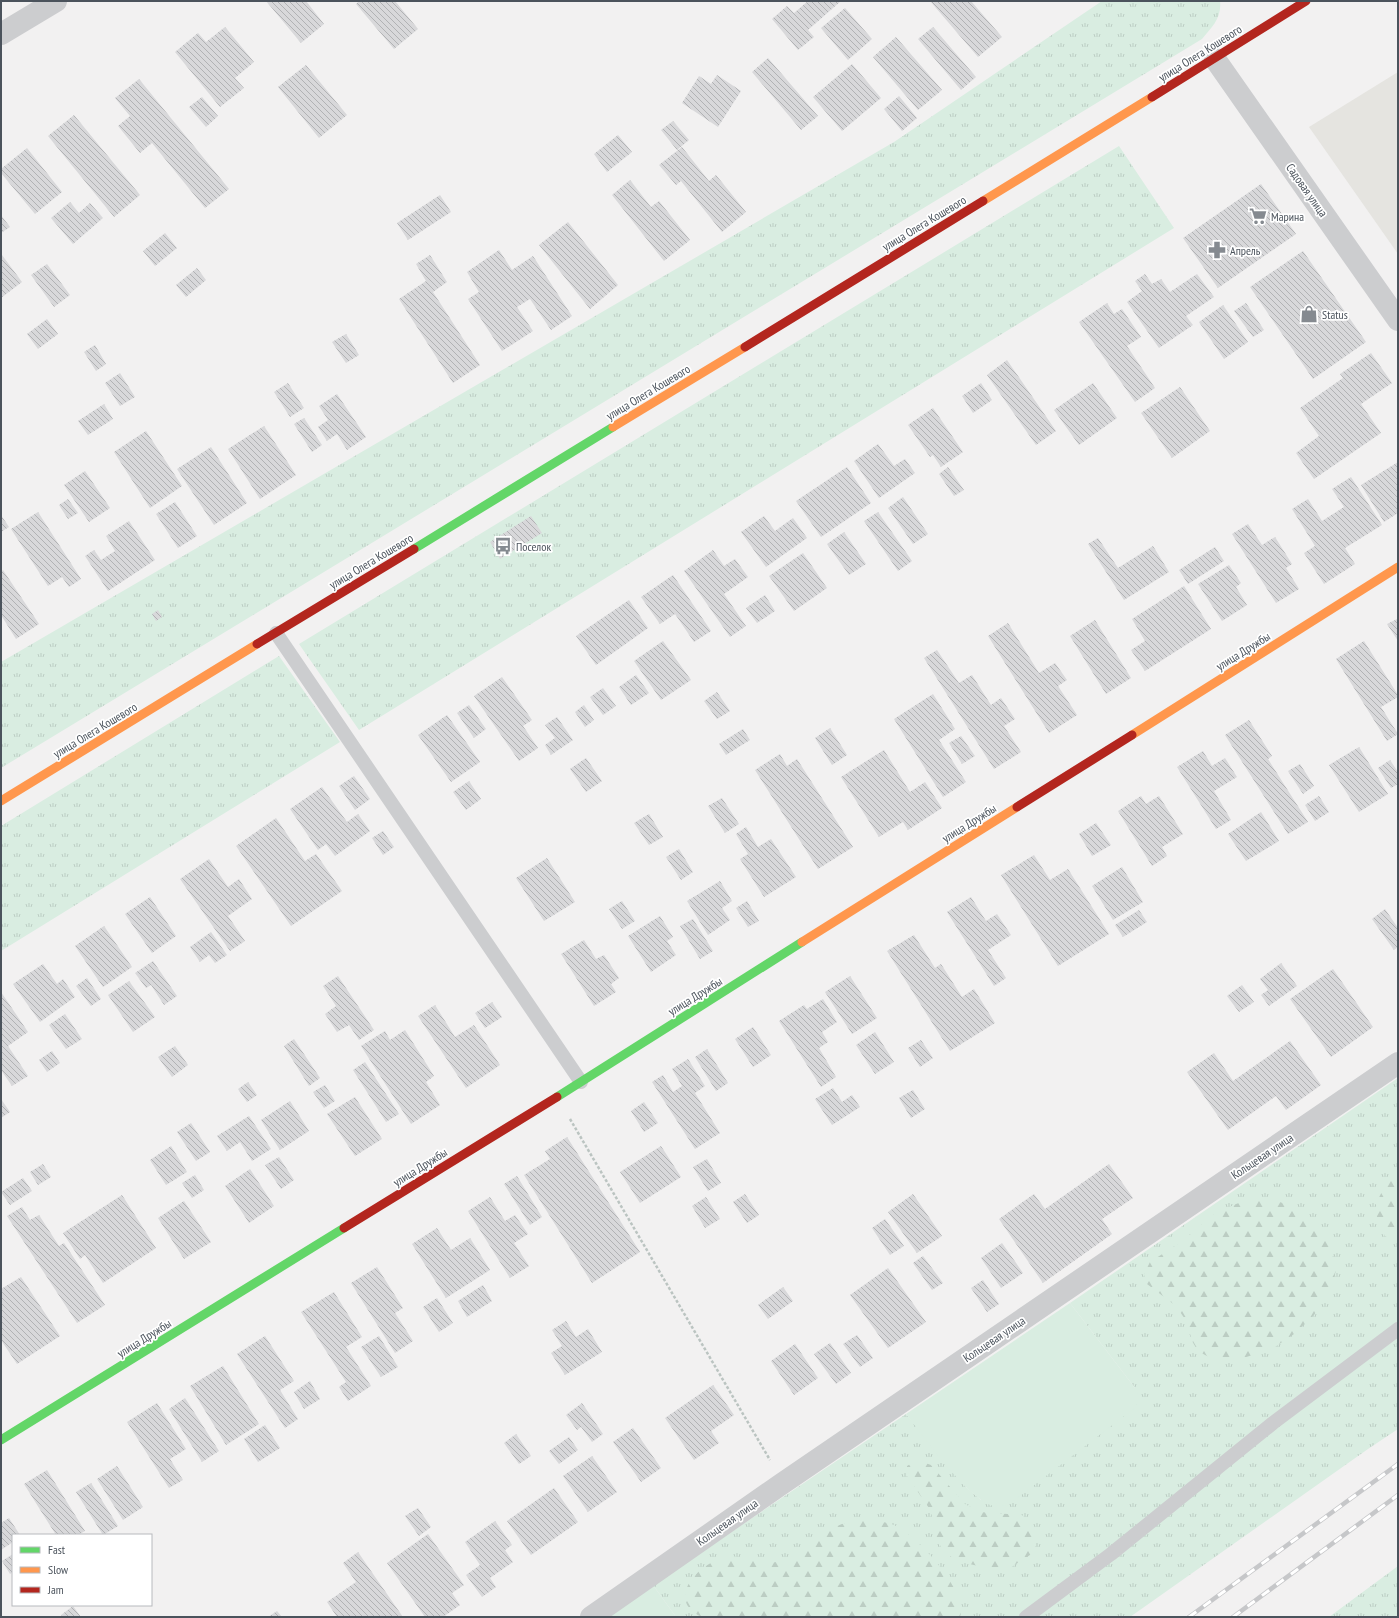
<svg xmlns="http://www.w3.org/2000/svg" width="1399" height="1618" viewBox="0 0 1399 1618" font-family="'PT Sans Narrow',sans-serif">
  <defs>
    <pattern id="grass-tufts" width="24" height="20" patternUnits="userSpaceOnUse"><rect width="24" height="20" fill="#d9ede1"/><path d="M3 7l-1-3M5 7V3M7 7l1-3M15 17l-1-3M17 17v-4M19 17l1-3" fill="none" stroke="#bccdc3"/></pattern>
    <pattern id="forest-firs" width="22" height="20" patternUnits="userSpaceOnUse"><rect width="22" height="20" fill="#d9ede1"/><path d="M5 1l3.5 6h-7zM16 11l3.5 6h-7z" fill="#bccdc3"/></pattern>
    <pattern id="building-back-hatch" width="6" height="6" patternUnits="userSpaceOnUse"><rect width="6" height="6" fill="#d8d8da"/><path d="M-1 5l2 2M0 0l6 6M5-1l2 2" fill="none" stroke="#b1b2b4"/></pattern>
  </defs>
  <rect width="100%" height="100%" fill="#f2f1f1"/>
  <!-- commercial -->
  <path fill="#e5e4e0" d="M1398 72V254L1309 127Z"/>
  <!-- grass -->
  <path fill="url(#grass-tufts)" d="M1102 1H1220C1222 18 1212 27 1202 39L1 768V662L894 142Z
    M1119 146 1174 228 359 730 299 644Z
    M279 656 340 742 1 951V826Z
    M1398 1078V1429L1368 1449 1130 1617H676L653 1585 906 1414 966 1487 981 1500 1135 1388 1070 1303Z
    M1398 1566V1617H1329Z"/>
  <!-- forest -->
  <path fill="url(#forest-firs)" d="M1398 1168V1242L1385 1236 1377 1219 1376 1203 1392 1173Z
    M1256 1197 1280 1202 1304 1212 1321 1227 1332 1249 1336 1271 1328 1294 1314 1315 1294 1334 1272 1349 1243 1358 1229 1360H1214L1198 1351 1192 1341 1187 1322 1176 1306 1147 1284 1144 1274 1150 1262 1184 1240 1212 1215 1236 1204Z
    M917 1460 931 1465 965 1504 980 1512 1022 1515 1031 1523 1037 1540 1033 1553 1010 1568 991 1569 961 1562 948 1555 941 1547 934 1531 931 1511 907 1476V1466Z
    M866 1518C876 1521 888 1522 896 1526 918 1537 969 1592 960 1617H702C666 1601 695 1568 719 1559 738 1551 757 1566 776 1562 800 1557 816 1536 837 1526 845 1522 857 1521 866 1518Z"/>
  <!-- garden -->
  <path fill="#d9ede1" d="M1070 1303 1135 1388 1139 1398 1136 1407 1008 1505C1004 1505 997 1507 993 1506 967 1498 924 1437 906 1414Z
    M653 1585 676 1617H607Z"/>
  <!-- building -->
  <path fill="url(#building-back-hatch)" d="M266 1H306L324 24 301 43Z
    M359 1H395L418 29 394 49 356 4Z
    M808 1H841L808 30 814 37 798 50 772 19 787 6 794 13Z
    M930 1H971L1002 37 978 57Z
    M845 8 872 39 848 60 821 28Z
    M225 27 254 62 235 78 244 88 220 107 175 52 198 33 206 42Z
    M933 27 976 77 961 90 918 39Z
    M896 37 942 90 918 110 873 57Z
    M768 58 818 116 801 130 752 72Z
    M852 64 881 98 842 131 813 97Z
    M306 65 347 115 319 138 278 87Z
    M717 75 741 91 718 127 682 103 699 76 711 84Z
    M139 79 229 189 205 208 152 143 140 153 118 126 130 116 115 98Z
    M899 96 917 118 902 131 884 109Z
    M202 97 218 116 206 127 189 107Z
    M74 115 140 195 114 217 48 136Z
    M673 121 689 140 677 150 661 130Z
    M618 135 632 152 607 172 594 154Z
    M682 147 709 181 716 175 746 212 722 232 681 181 676 185 659 165Z
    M27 148 62 192 35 214 1 173V169Z
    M630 180 651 207 659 201 690 240 664 261 612 195Z
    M1261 184 1296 234 1218 288 1183 238Z
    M440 195 451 212 408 240 397 223Z
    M70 202 79 213 90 203 103 218 73 244 51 218Z
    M1 215 10 227 1 233Z
    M568 222 618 285 590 309 539 245Z
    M165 233 177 248 155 266 143 251Z
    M499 250 512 270 533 256 572 316 551 330 530 299 517 307 533 331 502 351 468 299 479 292 467 272Z
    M1303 251 1366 342 1313 379 1250 287Z
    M2 255 22 282 1 298V256Z
    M430 255 447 282 433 292 480 365 453 383 399 299 426 281 416 264Z
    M47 264 70 295 54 307 31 275Z
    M197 268 206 280 186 297 176 285Z
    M1145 274 1152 284 1161 279 1170 292 1197 274 1214 297 1186 316 1193 325 1159 348 1127 302 1142 291 1135 281Z
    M1107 303 1114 314 1122 309 1141 337 1127 346 1155 388 1135 402 1079 322Z
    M1246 303 1264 330 1253 337 1234 311Z
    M1223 305 1248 342 1224 359 1199 322Z
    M47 319 58 334 38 349 27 334Z
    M346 334 359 355 346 363 332 342Z
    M95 345 106 364 96 371 84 352Z
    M1371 353 1392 383 1361 404 1381 433 1314 479 1296 453 1319 436 1300 408 1343 378 1340 374Z
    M1007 360 1056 431 1036 445 987 375Z
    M120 373 135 397 120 406 105 383Z
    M288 383 304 408 290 417 274 392Z
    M981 383 992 400 973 413 962 396Z
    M1093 383 1117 418 1079 445 1054 410Z
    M1180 387 1210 431 1172 458 1141 413Z
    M337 394 366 437 347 450 337 434 327 441 318 427 328 420 319 406Z
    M104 404 113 419 88 435 78 421Z
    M933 408 963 452 941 467 933 455 930 457 908 425Z
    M304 418 322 445 312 452 294 424Z
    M264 426 296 475 260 499 228 449Z
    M146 431 182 486 150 508 114 452Z
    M878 444 894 466 905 459 915 473 879 498 854 461Z
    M211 447 247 503 214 525 177 469Z
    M1398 462V513L1384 522 1361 485Z
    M847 467 871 503 821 537 796 501Z
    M948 467 964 490 954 496 939 474Z
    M85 471 110 508 89 522 64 485Z
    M1351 477 1382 525 1345 548 1355 564 1324 584 1304 553 1315 546 1292 509 1308 499 1322 521 1344 507 1332 489Z
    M903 497 928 534 913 544 888 508Z
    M68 499 78 513 68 519 59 505Z
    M175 502 197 536 178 548 156 514Z
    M38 512 81 579 69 587 62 577 48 586 11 529Z
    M878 512 912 561 898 571 864 521Z
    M1 515 9 527 1 532Z
    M531 516 542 533 500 559 490 542Z
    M764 516 775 531 793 518 807 538 766 567 741 532Z
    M129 521 155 560 108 591 85 556 94 550 101 560 115 551 106 536Z
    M1248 524 1262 545 1275 537 1292 564 1286 568 1299 589 1276 603 1232 534Z
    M844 532 866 564 849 575 827 544Z
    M1098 538 1118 568 1153 546 1169 572 1124 600 1088 544Z
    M1215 547 1224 561 1188 584 1179 570Z
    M713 550 724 566 735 559 748 577 724 594 746 626 730 637 684 571Z
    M803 553 827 588 794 611 769 576Z
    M1229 565 1241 583 1236 587 1247 605 1222 621 1198 584Z
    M3 570 39 624 16 639 1 615V572Z
    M673 575 711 631 694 642 675 614 660 624 641 597Z
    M1184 586 1211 629 1145 671 1131 650 1145 641 1132 619Z
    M765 595 775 611 757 623 746 608Z
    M629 600 648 628 596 665 576 636Z
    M158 610 162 617 156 621 152 614Z
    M1397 619 1398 621V641L1387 624Z
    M1095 620 1131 678 1106 694 1070 636Z
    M1008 623 1039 673 1055 663 1067 680 1058 686 1077 715 1049 733 988 636Z
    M663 641 691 680 661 700 634 661Z
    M1364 641 1398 695V697L1381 707 1398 734 1387 741 1336 659Z
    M937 650 959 683 972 675 991 705 1001 698 1015 719 1004 726 1021 752 994 769 924 658Z
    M636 675 649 693 631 705 619 687Z
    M502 677 532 720 523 726 538 748 519 761 474 696Z
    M603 688 616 706 603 715 590 697Z
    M717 692 730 711 717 719 704 701Z
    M933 694 955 729 939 740 966 782 943 797 894 719Z
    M469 705 486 729 474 738 457 713Z
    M584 705 594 720 585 727 575 712Z
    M447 715 480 762 451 782 418 735Z
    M557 717 573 740 551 755 545 745 555 738 545 725Z
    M1249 720 1272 756 1268 759 1308 822 1288 834 1225 735Z
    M830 728 847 755 832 765 815 738Z
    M743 729 750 740 726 755 719 744Z
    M961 736 975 756 962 764 949 743Z
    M1359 747 1388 794 1359 812 1329 765Z
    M884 750 910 792 925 782 942 808 908 830 903 822 879 837 841 777Z
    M1203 751 1212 766 1225 758 1237 777 1214 791 1231 820 1216 829 1177 767Z
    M780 754 787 766 797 759 853 847 818 869 755 770Z
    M586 758 602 781 586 792 570 769Z
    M1390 760 1398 772V784L1391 788 1378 768Z
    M1300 764 1314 786 1303 794 1288 771Z
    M354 776 370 799 355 810 339 786Z
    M469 781 481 799 466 810 453 792Z
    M322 787 347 822 358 814 370 831 335 856 326 844 318 850 290 809Z
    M1141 796 1146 804 1159 796 1183 834 1162 847 1167 856 1152 866 1118 811Z
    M1319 796 1329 812 1315 821 1305 805Z
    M722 798 739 824 725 833 708 806Z
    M1261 812 1279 841 1246 861 1228 834Z
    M649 814 663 837 649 845 634 823Z
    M276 818 305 861 316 854 342 891 291 926 236 846Z
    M1096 823 1111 845 1092 856 1079 834Z
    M746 827 758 847 771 839 796 877 764 897 740 859 748 854 736 834Z
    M383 831 394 847 383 855 372 838Z
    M679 849 693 872 681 880 666 857Z
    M1034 855 1050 880 1068 869 1109 934 1058 966 1001 875Z
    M547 858 575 902 544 921 516 878Z
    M209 859 228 887 239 879 252 899 228 916 245 941 230 951 180 879Z
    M1122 867 1143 902 1113 920 1092 886Z
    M720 881 732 901 722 908 730 920 708 935 687 901Z
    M150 897 176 936 152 953 125 914Z
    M971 897 986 921 997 914 1011 935 988 950 1006 978 994 986 947 912Z
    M622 901 635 921 622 929 609 909Z
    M747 901 759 921 748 927 736 908Z
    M1385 909 1398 928V947L1394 950 1372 919Z
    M1139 910 1147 922 1123 937 1115 925Z
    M660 916 673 937 667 941 676 955 651 972 628 936Z
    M693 919 713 951 700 959 680 926Z
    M104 926 132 967 103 987 75 946Z
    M211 932 227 955 215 963 209 955 200 962 190 947Z
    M914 935 935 968 941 964 962 997 974 989 995 1023 950 1051 887 951Z
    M584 940 596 959 604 955 619 978 611 984 616 992 594 1006 561 954Z
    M153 961 177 996 164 1005 151 985 146 988 135 973Z
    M1281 963 1297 986 1269 1006 1261 995 1268 990 1260 979Z
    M43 964 57 984 63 979 75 997 40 1022 13 984Z
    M1333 969 1373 1027 1331 1057 1290 999Z
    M338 976 374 1030 359 1040 349 1025 337 1032 325 1014 336 1006 323 986Z
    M850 976 877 1018 852 1034 825 992Z
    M87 978 101 999 91 1006 76 986Z
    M129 981 155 1017 133 1032 108 995Z
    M1242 985 1254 1002 1239 1012 1227 996Z
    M1 992 28 1032 8 1046 28 1076 12 1086 1 1070Z
    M823 999 837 1022 822 1032 828 1042 819 1048 836 1077 821 1087 779 1021 804 1005 807 1009Z
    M492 1002 502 1017 485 1028 475 1013Z
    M435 1005 455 1037 474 1025 500 1065 466 1088 418 1016Z
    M65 1014 82 1039 66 1049 49 1025Z
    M753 1027 771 1055 753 1067 735 1039Z
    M405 1030 434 1076 426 1082 440 1105 411 1124 361 1046 385 1031 390 1040Z
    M875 1032 894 1062 875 1074 856 1045Z
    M294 1039 320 1078 309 1086 284 1046Z
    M921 1040 933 1058 920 1067 908 1048Z
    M1290 1041 1321 1085 1286 1110 1276 1096 1228 1130 1187 1072 1214 1053 1233 1081Z
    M175 1046 188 1065 172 1077 158 1057Z
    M707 1049 728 1083 716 1091 695 1057Z
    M52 1051 60 1063 47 1072 39 1060Z
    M688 1059 705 1086 695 1093 720 1133 695 1149 652 1082 663 1075 673 1092 682 1086 672 1069Z
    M365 1062 399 1114 386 1122 353 1070Z
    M248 1082 257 1095 247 1102 238 1089Z
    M325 1085 335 1101 324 1108 313 1092Z
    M833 1088 842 1102 852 1095 860 1107 832 1125 815 1099Z
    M913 1090 925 1109 911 1118 899 1098Z
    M355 1097 382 1139 355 1156 327 1114Z
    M1 1099 10 1112 1 1118Z
    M290 1101 309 1131 280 1150 261 1120Z
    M644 1102 658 1123 644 1132 631 1111Z
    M249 1116 271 1149 252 1161 240 1142 227 1151 217 1136Z
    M191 1123 210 1152 196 1161 177 1132Z
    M567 1137 640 1252 592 1283 524 1175 550 1159 545 1151Z
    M171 1146 187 1172 166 1185 150 1160Z
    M661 1146 681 1177 640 1203 620 1172Z
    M279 1157 294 1180 281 1189 265 1165Z
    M707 1159 721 1183 708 1191 693 1167Z
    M43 1164 51 1177 38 1185 30 1172Z
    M1109 1164 1133 1198 1102 1219 1112 1234 1043 1283 999 1219 1034 1194 1045 1209Z
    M250 1169 274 1206 249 1223 225 1186Z
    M195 1175 204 1190 192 1198 182 1183Z
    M517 1176 542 1217 530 1225 504 1184Z
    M23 1178 32 1191 10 1205 1 1192Z
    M745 1194 759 1215 747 1223 733 1202Z
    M913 1194 942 1236 917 1253 888 1212Z
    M122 1195 156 1248 103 1283 85 1255 80 1259 63 1233Z
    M490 1197 505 1221 515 1215 528 1234 514 1243 529 1266 510 1278 468 1211Z
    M706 1197 720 1219 705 1228 692 1206Z
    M184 1201 211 1242 184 1259 158 1218Z
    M22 1207 30 1220 39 1215 59 1246 64 1243 105 1305 77 1323 7 1216Z
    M885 1219 904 1246 890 1255 872 1228Z
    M437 1228 451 1250 470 1238 490 1270 446 1298 412 1244Z
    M1002 1243 1023 1273 1001 1288 981 1258Z
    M923 1256 943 1283 932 1290 913 1263Z
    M377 1267 403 1308 395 1313 413 1341 395 1353 351 1283Z
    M888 1268 926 1322 888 1348 850 1295Z
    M21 1277 60 1336 17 1364 1 1340V1289Z
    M983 1280 999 1304 987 1312 971 1288Z
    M483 1285 492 1301 467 1317 458 1301Z
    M783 1287 793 1301 768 1319 758 1305Z
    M334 1292 362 1337 346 1347 371 1386 348 1401 339 1387 346 1382 301 1312Z
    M437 1298 453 1323 439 1332 423 1307Z
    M566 1321 576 1337 588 1329 602 1352 565 1375 551 1353 562 1346 552 1330Z
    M857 1335 873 1358 860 1367 843 1344Z
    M265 1336 294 1381 280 1390 298 1419 285 1428 237 1354Z
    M379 1336 398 1367 381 1377 361 1347Z
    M830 1343 851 1373 836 1384 814 1354Z
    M795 1344 818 1378 794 1395 771 1361Z
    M223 1366 259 1424 226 1445 190 1386Z
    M310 1381 320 1399 304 1409 294 1392Z
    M713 1385 734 1415 711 1431 719 1443 694 1460 665 1418Z
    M185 1398 219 1451 202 1462 169 1409Z
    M157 1403 186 1449 170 1459 183 1480 169 1488 127 1422Z
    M582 1403 603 1434 592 1442 581 1427 577 1430 566 1415Z
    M265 1425 280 1448 258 1462 244 1439Z
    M633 1428 661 1468 641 1482 613 1442Z
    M516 1434 531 1456 519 1464 504 1443Z
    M569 1437 578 1450 559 1464 549 1451Z
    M592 1456 617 1492 588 1512 563 1476Z
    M117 1466 143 1507 123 1520 97 1479Z
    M47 1470 85 1531 78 1535H56L24 1484Z
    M91 1483 118 1526 103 1535 76 1492Z
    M554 1488 578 1522 531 1555 507 1521Z
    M418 1508 431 1527 419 1536 405 1516Z
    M9 1518 20 1535H13V1542L1 1550V1523Z
    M495 1521 512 1545 505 1550 513 1562 490 1578 496 1587 482 1597 466 1575 480 1565 465 1542Z
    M428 1534 464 1585 452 1593 460 1605 443 1617H425L387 1563Z
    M358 1552 371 1571 403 1617H337L327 1602 356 1582 343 1563Z
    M13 1554V1572L10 1574 2 1561Z
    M73 1606 81 1617H63L61 1615Z
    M277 1611 282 1617H268Z"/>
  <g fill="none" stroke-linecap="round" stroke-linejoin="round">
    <!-- path -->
    <path stroke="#bbc4c1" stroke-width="2.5" stroke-dasharray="3 2" stroke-linecap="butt" d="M570 1119 770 1460"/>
    <!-- lane -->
    <path stroke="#cccdcf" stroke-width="14" d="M276 633 581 1082
      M1026 1617 1111 1554 1273 1423 1398 1329"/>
    <!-- street -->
    <path stroke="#cccdcf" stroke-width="22" d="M1 34 56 1
      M1215 59 1398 320
      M591 1617 783 1483 1398 1063"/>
    <!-- fast -->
    <path stroke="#63d668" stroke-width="9" d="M414 549 613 427
      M557 1097 802 942
      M1 1440 344 1228"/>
    <!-- slow -->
    <path stroke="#ff974d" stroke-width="9" d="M983 201 1152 97
      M613 427 745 347
      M1132 735 1398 567
      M1 801 257 644
      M802 942 1017 807"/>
    <!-- jam -->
    <path stroke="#b3261e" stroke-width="9" d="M1152 97 1306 1
      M745 347 983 201
      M257 644 414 549
      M1017 807 1132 735
      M344 1228 557 1097"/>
    <!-- rail casing -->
    <g stroke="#c6c7c9" stroke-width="4.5">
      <path id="rail" d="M1189 1617 1398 1464
        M1233 1617 1398 1495"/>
    </g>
    <!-- rail -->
    <use href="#rail" stroke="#fff" stroke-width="3" stroke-dasharray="9" stroke-linecap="butt"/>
  </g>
  <!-- icons -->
  <defs>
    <g id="supermarket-bare" transform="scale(1.38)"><path d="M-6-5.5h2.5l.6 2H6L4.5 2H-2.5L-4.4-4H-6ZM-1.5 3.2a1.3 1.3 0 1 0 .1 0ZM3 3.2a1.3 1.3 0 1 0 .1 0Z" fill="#858a90" stroke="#fff" stroke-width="2.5" paint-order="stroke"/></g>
    <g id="pharmacy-bare" transform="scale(1.38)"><path d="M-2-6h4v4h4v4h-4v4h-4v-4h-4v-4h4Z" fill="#858a90" stroke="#fff" stroke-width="2.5" paint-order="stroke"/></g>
    <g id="shop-bare" transform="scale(1.38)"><path d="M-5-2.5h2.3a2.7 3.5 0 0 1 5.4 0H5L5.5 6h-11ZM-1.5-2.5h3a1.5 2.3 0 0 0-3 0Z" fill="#858a90" stroke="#fff" stroke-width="2.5" paint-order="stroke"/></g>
    <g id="bus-bare" transform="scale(1.38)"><path d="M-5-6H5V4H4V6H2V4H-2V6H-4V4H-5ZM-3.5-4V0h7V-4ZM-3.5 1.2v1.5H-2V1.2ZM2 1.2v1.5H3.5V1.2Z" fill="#858a90" stroke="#fff" stroke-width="2.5" paint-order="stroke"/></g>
  </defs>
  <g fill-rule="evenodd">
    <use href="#supermarket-bare" x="1258" y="216"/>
    <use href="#pharmacy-bare" x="1217" y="250"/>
    <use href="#shop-bare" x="1309" y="314"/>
    <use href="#bus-bare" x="503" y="546"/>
  </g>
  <g text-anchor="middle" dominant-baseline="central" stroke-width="3.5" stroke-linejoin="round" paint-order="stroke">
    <!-- street labels -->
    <g font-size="12" fill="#4b535c" stroke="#fff">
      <text transform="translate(1200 53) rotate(-32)">улица Олега Кошевого</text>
      <text transform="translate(1307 190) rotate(55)">Садовая улица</text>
      <text transform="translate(924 223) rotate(-31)">улица Олега Кошевого</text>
      <text transform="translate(648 392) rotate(-31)">улица Олега Кошевого</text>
      <text transform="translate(371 561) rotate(-31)">улица Олега Кошевого</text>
      <text transform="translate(1243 651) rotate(-32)">улица Дружбы</text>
      <text transform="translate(95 730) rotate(-31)">улица Олега Кошевого</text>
      <text transform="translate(969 823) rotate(-32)">улица Дружбы</text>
      <text transform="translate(695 996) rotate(-32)">улица Дружбы</text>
      <text transform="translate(1262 1156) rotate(-34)">Кольцевая улица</text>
      <text transform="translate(420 1167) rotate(-32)">улица Дружбы</text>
      <text transform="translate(144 1338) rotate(-32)">улица Дружбы</text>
      <text transform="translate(994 1339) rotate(-34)">Кольцевая улица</text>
      <text transform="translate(727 1522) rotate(-35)">Кольцевая улица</text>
    </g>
    <!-- poi labels -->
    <g font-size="12" fill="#4b535c" stroke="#fff" text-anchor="start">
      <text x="1271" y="216">Марина</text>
      <text x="1230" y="250">Апрель</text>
      <text x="1322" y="314">Status</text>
      <text x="516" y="546">Поселок</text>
    </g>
  </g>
  <!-- border -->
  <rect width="1399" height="1618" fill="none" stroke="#4b535c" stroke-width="4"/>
  <!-- legend -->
  <rect x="12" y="1534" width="140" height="72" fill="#ffffff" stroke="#b7babe"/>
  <rect x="20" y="1547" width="20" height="6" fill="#63d668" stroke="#b7babe"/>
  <text x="48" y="1554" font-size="12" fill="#4b535c">Fast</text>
  <rect x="20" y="1567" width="20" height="6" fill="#ff974d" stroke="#b7babe"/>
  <text x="48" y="1574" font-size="12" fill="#4b535c">Slow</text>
  <rect x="20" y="1587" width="20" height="6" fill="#b3261e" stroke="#b7babe"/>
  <text x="48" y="1594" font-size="12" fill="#4b535c">Jam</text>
</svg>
